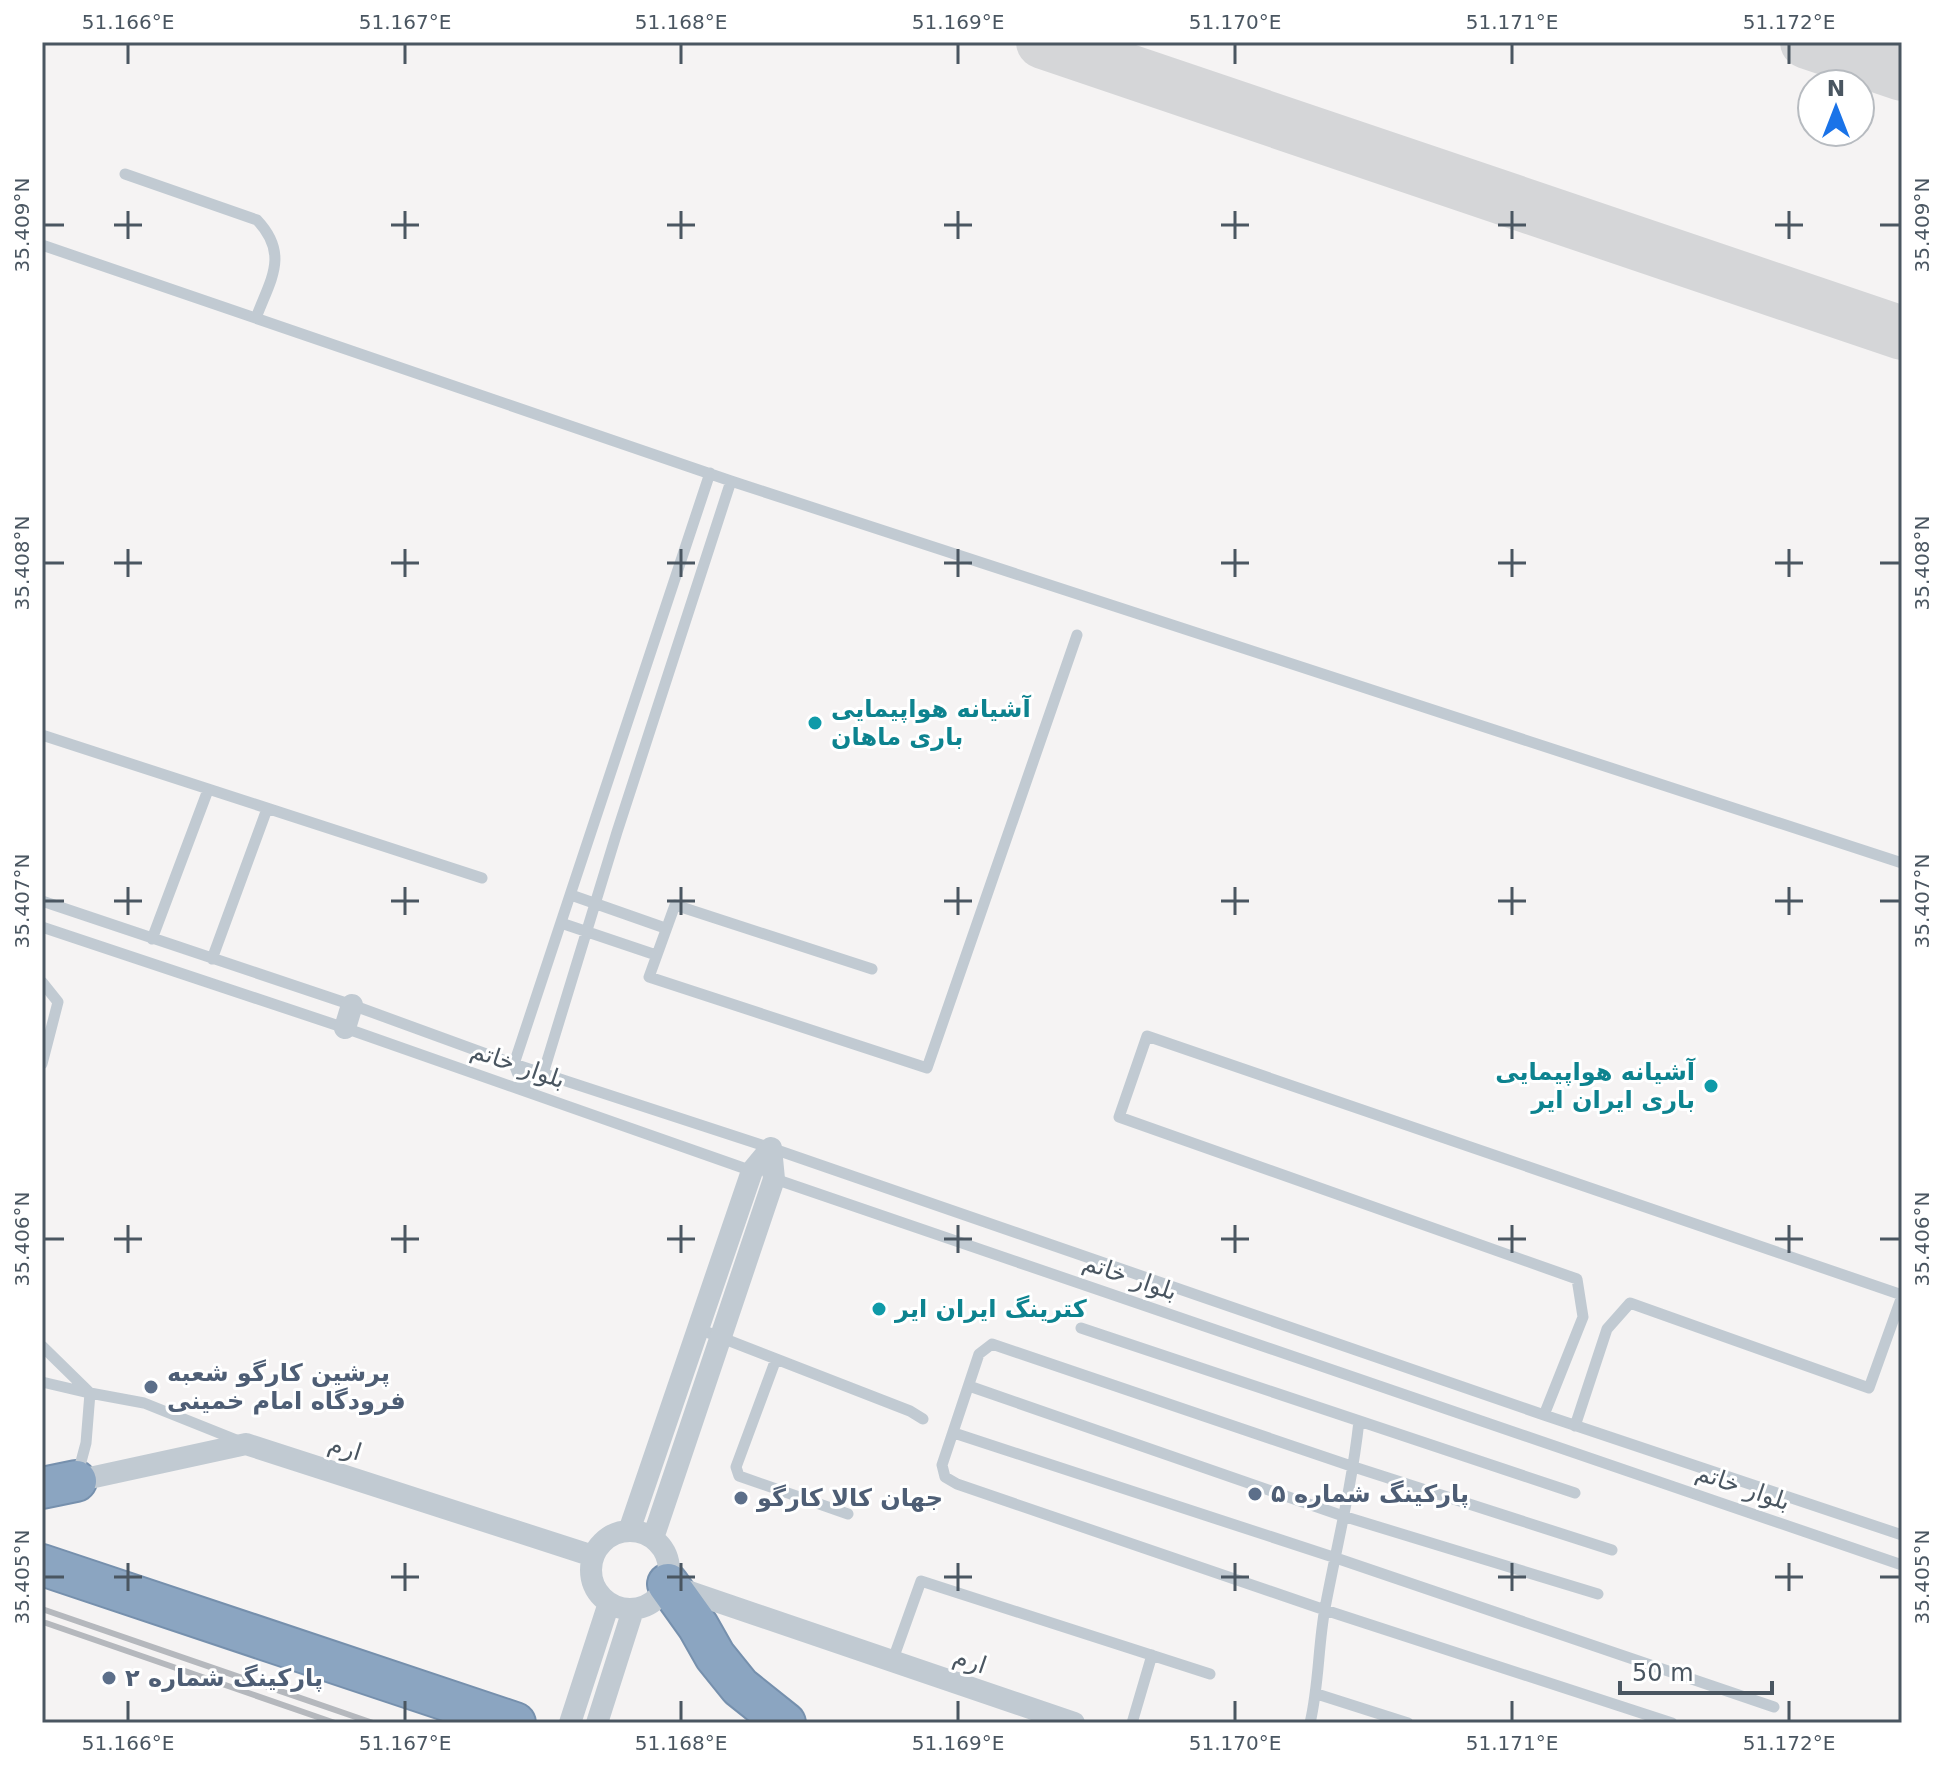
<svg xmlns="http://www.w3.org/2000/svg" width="1944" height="1765" viewBox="0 0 1944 1765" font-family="'DejaVu Sans',Vazirmatn,sans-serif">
  <rect width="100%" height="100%" fill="#f5f3f3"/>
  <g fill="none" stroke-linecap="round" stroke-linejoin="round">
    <!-- taxiway -->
    <path stroke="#d5d6d8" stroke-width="54" d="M1043 42 1902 333
      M1807 42 1902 74"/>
    <!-- highway casing -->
    <g stroke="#7690ad" stroke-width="44">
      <path id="highway" d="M42 1488 76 1481
        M42 1565 515 1723
        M668 1584 698 1626 715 1656 740 1687 785 1723"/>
    </g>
    <!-- lane -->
    <path stroke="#c1cad2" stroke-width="11" d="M125 174 257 220C290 255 270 280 256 318
      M42 245 731 481 1902 863
      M710 473 514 1064 524 1090 543 1074 617 832 731 481
      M42 735 482 878
      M571 895 665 928
      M42 901 352 1005 514 1064 771 1148 1544 1415 1902 1535
      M561 923 656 955
      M42 927 345 1028 752 1171
      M152 939 208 790
      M212 959 267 809
      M872 969 675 905 649 977 927 1068 1077 635
      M42 982 58 1002 42 1064
      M772 1178 1902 1565
      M1081 1328 1575 1493
      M699 1329 910 1411 923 1419
      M42 1346 90 1393
      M776 1359 736 1467 739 1476 848 1514
      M42 1382 89 1393
      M969 1386 1346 1517 1598 1594
      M1544 1415 1583 1317 1577 1279 1119 1117 1147 1036 1902 1295
      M1575 1426 1607 1329 1630 1303 1869 1388 1902 1296
      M954 1433 1336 1558 1774 1707
      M78 1473 86 1443 90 1393 144 1403 239 1441
      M1612 1550 1354 1467 992 1344 979 1354 942 1465 945 1477 957 1484 1325 1610 1672 1723
      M892 1662 921 1581 1210 1674
      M1317 1694 1408 1723
      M1132 1723 1152 1655
      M1310 1723C1319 1685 1318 1646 1325 1608 1337 1545 1352 1485 1359 1421"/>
    <!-- street -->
    <path stroke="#c1cad2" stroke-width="22" d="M345 1028 352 1005
      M76 1481 246 1444 593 1556
      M591 1570a39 39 0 1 1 78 0a39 39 0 1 1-78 0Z
      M629 1531 752 1171 771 1148 774 1179 653 1538
      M672 1586 1074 1723
      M570 1723 609 1603
      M597 1723 633 1610"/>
    <!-- highway -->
    <use href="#highway" stroke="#8ba5c1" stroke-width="40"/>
    <!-- rail -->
    <path stroke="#b5b8bd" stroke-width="6" d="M42 1609 373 1723
      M46 1623 335 1723"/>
  </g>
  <!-- ticks -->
  <path fill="none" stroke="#4a5661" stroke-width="3" d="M128 44V64M405 44V64M681 44V64M958 44V64M1235 44V64M1512 44V64M1789 44V64M128 211V239M405 211V239M681 211V239M958 211V239M1235 211V239M1512 211V239M1789 211V239M44 225H64M114 225H142M391 225H419M667 225H695M944 225H972M1221 225H1249M1498 225H1526M1775 225H1803M1880 225H1900M128 549V577M405 549V577M681 549V577M958 549V577M1235 549V577M1512 549V577M1789 549V577M44 563H64M114 563H142M391 563H419M667 563H695M944 563H972M1221 563H1249M1498 563H1526M1775 563H1803M1880 563H1900M128 887V915M405 887V915M681 887V915M958 887V915M1235 887V915M1512 887V915M1789 887V915M44 901H64M114 901H142M391 901H419M667 901H695M944 901H972M1221 901H1249M1498 901H1526M1775 901H1803M1880 901H1900M128 1225V1253M405 1225V1253M681 1225V1253M958 1225V1253M1235 1225V1253M1512 1225V1253M1789 1225V1253M44 1239H64M114 1239H142M391 1239H419M667 1239H695M944 1239H972M1221 1239H1249M1498 1239H1526M1775 1239H1803M1880 1239H1900M128 1563V1591M405 1563V1591M681 1563V1591M958 1563V1591M1235 1563V1591M1512 1563V1591M1789 1563V1591M44 1577H64M114 1577H142M391 1577H419M667 1577H695M944 1577H972M1221 1577H1249M1498 1577H1526M1775 1577H1803M1880 1577H1900M128 1701V1721M405 1701V1721M681 1701V1721M958 1701V1721M1235 1701V1721M1512 1701V1721M1789 1701V1721"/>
  <!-- markers -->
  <g fill="#0f9aa8" stroke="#fff" stroke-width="3">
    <circle cx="815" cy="723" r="8"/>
    <circle cx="1711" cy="1086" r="8"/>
    <circle cx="879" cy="1309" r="8"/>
  </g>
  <g fill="#5c6f8a" stroke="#fff" stroke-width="3">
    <circle cx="151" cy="1387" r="8"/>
    <circle cx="1255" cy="1494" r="8"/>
    <circle cx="741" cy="1498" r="8"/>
    <circle cx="109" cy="1678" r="8"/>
  </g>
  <g text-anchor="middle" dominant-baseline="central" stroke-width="6" stroke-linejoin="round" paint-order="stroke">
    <!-- culture labels -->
    <g font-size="24" font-weight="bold" fill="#0d838f" stroke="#fff" text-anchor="start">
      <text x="831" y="709">آشیانه هواپیمایی<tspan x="831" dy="28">باری ماهان</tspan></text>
      <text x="1695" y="1072" text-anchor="end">آشیانه هواپیمایی<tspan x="1695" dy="28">باری ایران ایر</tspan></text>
      <text x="895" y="1309">کترینگ ایران ایر</text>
    </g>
    <!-- street labels -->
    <g font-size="24" fill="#4a5661" stroke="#fff">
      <text transform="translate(518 1065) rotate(19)">بلوار خاتم</text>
      <text transform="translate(1130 1277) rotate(19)">بلوار خاتم</text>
      <text transform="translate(345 1448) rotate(18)">ارم</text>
      <text transform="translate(1743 1487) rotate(19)">بلوار خاتم</text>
      <text transform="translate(970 1661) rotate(19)">ارم</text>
    </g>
    <!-- service labels -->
    <g font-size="24" font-weight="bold" fill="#4e5e75" stroke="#fff" text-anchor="start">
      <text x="167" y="1373">پرشین کارگو شعبه<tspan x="167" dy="28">فرودگاه امام خمینی</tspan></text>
      <text x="1271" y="1494">پارکینگ شماره ۵</text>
      <text x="757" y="1498">جهان کالا کارگو</text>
      <text x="125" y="1678">پارکینگ شماره ۲</text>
    </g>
  </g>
  <!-- border -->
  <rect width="1944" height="1765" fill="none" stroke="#ffffff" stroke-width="88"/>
  <!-- north arrow -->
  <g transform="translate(1836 108)"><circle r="38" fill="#ffffff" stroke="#b7bbc0" stroke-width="2"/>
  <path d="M0-6L14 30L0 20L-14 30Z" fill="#1a73e8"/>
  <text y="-12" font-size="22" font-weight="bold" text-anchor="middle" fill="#4a5661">N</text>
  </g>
  <!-- scale -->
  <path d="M1620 1681v12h152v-12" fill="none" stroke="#4a5661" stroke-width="4"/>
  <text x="1632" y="1681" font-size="24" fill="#4a5661" stroke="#ffffff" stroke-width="6" paint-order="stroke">50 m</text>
  <rect x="44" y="44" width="1856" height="1677" fill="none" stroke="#4a5661" stroke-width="3"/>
  <g font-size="20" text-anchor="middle" fill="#4a5661">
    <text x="128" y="29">51.166°E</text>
    <text x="405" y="29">51.167°E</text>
    <text x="681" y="29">51.168°E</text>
    <text x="958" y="29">51.169°E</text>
    <text x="1235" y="29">51.170°E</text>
    <text x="1512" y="29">51.171°E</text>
    <text x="1789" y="29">51.172°E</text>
    <text transform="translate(22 225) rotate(-90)" y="7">35.409°N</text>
    <text transform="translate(1922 225) rotate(-90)" y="7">35.409°N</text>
    <text transform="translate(22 563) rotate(-90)" y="7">35.408°N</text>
    <text transform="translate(1922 563) rotate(-90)" y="7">35.408°N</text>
    <text transform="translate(22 901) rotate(-90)" y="7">35.407°N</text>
    <text transform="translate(1922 901) rotate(-90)" y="7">35.407°N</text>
    <text transform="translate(22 1239) rotate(-90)" y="7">35.406°N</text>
    <text transform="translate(1922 1239) rotate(-90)" y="7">35.406°N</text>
    <text transform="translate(22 1577) rotate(-90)" y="7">35.405°N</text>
    <text transform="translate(1922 1577) rotate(-90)" y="7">35.405°N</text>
    <text x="128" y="1750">51.166°E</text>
    <text x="405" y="1750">51.167°E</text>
    <text x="681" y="1750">51.168°E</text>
    <text x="958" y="1750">51.169°E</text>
    <text x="1235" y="1750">51.170°E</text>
    <text x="1512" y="1750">51.171°E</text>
    <text x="1789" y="1750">51.172°E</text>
  </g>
</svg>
